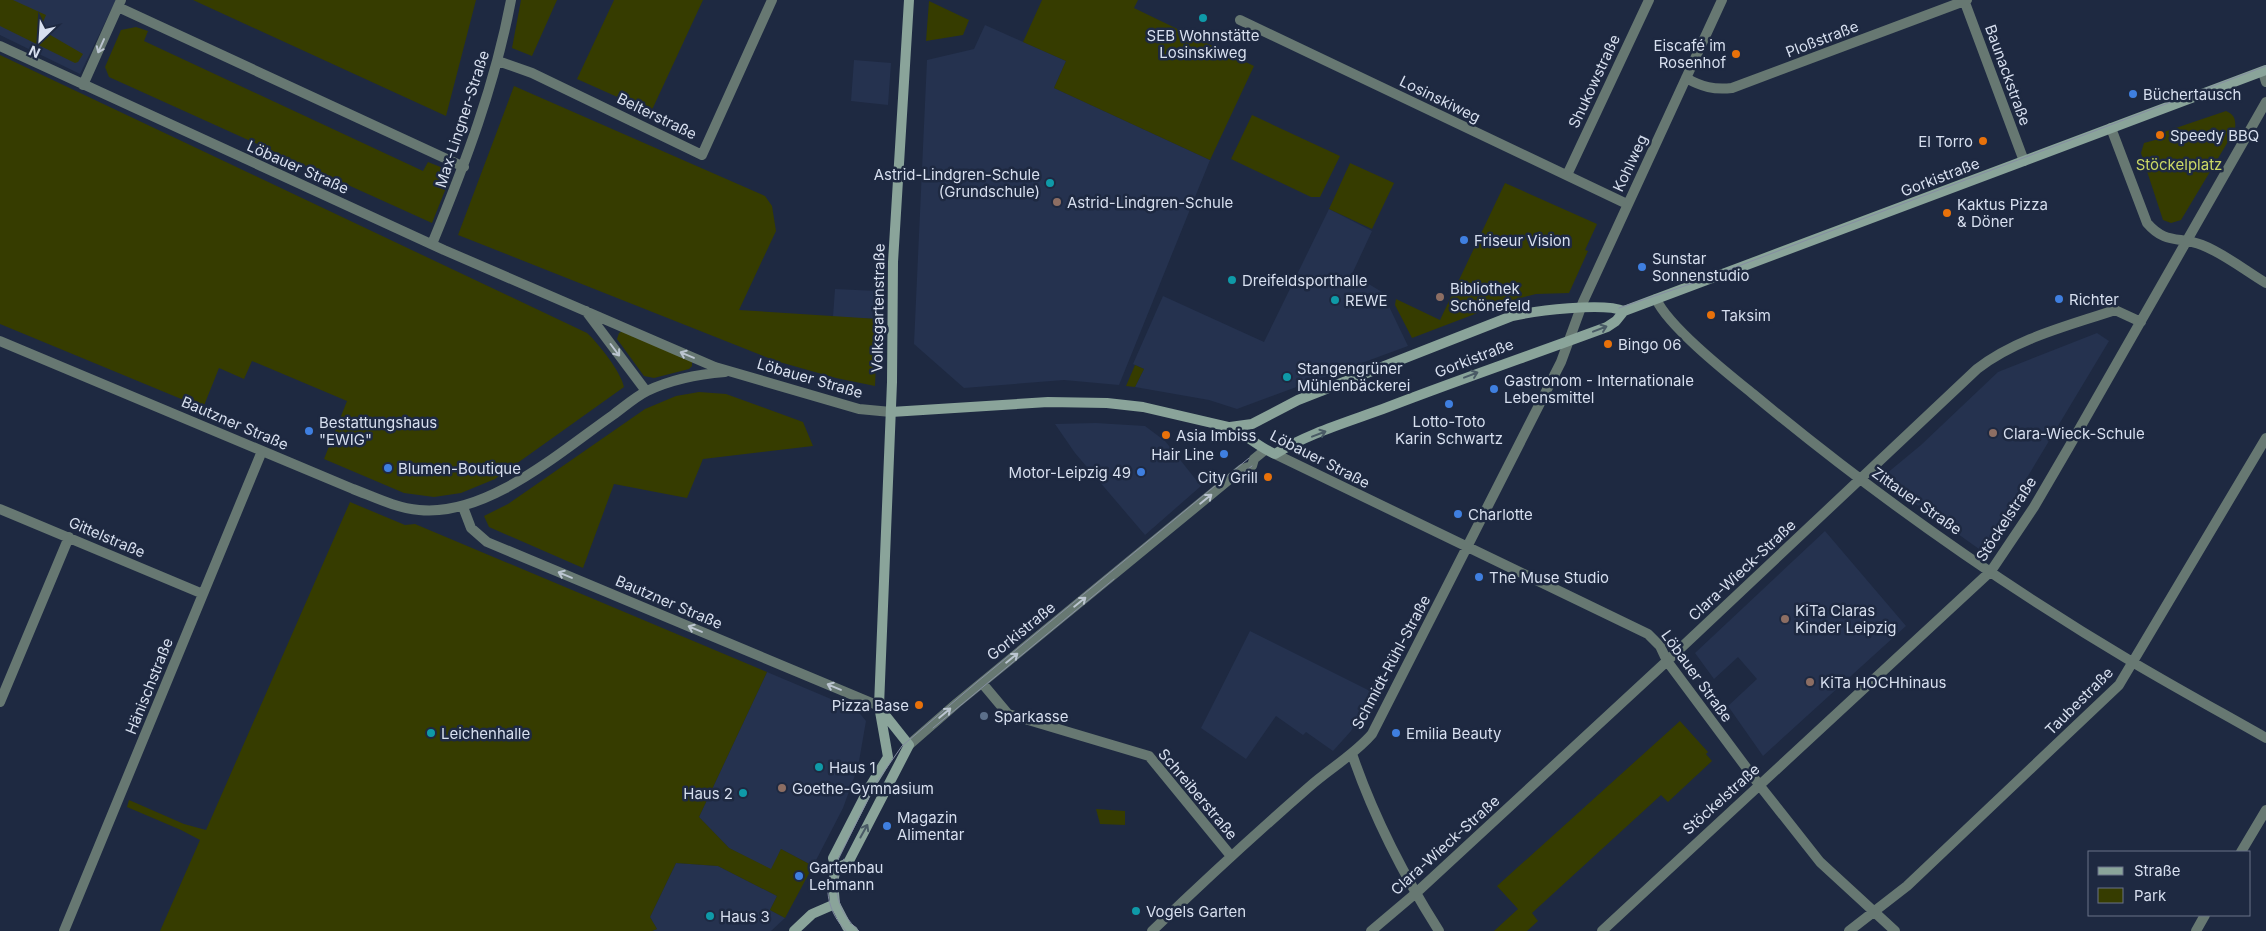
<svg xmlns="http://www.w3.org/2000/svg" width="2266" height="931" viewBox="0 0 2266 931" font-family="Inter,sans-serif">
  <rect width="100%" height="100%" fill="#1e2941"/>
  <!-- built -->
  <path fill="#25324f" d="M0 0H116L80 74 0 35Z
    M985 25 1066 61 1054 88 1210 160 1119 385 1064 380 964 388 914 344 927 60 974 49Z
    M854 60 891 63 888 105 851 101Z
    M1329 209 1372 231 1352 274 1382 292 1408 346 1237 409 1209 400 1135 387 1144 369 1133 364 1163 296 1264 342Z
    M835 289 877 291 875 319 833 317Z
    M2097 333 2109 341 1986 546 1979 549 1888 484 1886 474 1921 445 1998 372Z
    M1096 423 1145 426 1165 441 1201 486 1145 535 1075 453 1055 424Z
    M1825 531 1906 626 1763 756 1728 706 1757 679 1738 657 1714 679 1695 653Z
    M1250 631 1372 692 1351 731 1333 751 1306 732 1303 735 1276 716 1246 759 1201 728Z
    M767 672 857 710 866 721 858 767 843 808 813 866 781 849 772 870 729 848 699 817Z
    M676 863 718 866 777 896 770 910 785 918 771 931H652L657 929 650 917Z"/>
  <!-- green -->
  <path fill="#363c00" d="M0 0H13L46 15 40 29 83 54 78 62 75 63 0 26Z
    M193 0H476L446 116Z
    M521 0H557L532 56 512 48Z
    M614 0H703L651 112 577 79Z
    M1042 0H1138L1134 8 1254 66 1210 160 1054 88 1066 61 1023 42Z
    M929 1 969 20 963 35 926 41Z
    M136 27 148 31 144 41 423 171 428 162 443 168 448 183 432 223 109 77 105 67 121 30Z
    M0 55 587 333C599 344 621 372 624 387L495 479 461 493 434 497 404 493 324 459 347 401 252 361 244 379 219 368 203 408 0 324Z
    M514 86 765 196 772 206 776 231 739 310 878 319 875 386 836 378 776 361 458 235Z
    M2226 111C2235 115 2236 120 2235 130L2181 220 2171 223 2163 220 2141 153 2144 143 2166 137 2164 132Z
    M1252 115 1340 156 1320 197H1311L1231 159Z
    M1350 163 1394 183 1372 229 1329 209Z
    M1505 183 1597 224 1585 250 1588 251 1569 293 1536 294 1509 301 1412 338 1395 305 1396 299 1440 320Z
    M623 331 692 362V366L689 369 654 378 644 376 617 339 619 333Z
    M1135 365 1144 369 1135 387 1126 386Z
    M699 392 726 394 803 422 813 446 703 459 687 498 614 484 583 568 489 527 484 516 508 504 645 409 676 396Z
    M350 502 405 525 415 524 767 672 699 817 729 848 771 869 781 849 813 866 785 918 770 910 777 896 718 866 676 863 650 917 657 929 652 931H160L200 840 181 830 127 807 129 800 184 824 206 830Z
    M1680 721 1708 752 1706 754 1712 761 1668 802 1661 795 1532 913 1538 921 1527 931H1494L1518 909 1497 886Z
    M1096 809 1125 811V825L1100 824Z"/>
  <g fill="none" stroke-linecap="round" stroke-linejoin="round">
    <!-- minor -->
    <path stroke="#677872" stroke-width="10" d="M1964 0 2024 161
      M118 7 464 167
      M1240 20 1627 204
      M0 46 444 250 715 367 859 409 891 412
      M498 61 532 73 702 155 772 0
      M2263 72 2266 82
      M1686 78C1702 87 1714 90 1732 88L1967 0
      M83 85 121 0
      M2111 128 2147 223C2166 245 2179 236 2202 245 2223 253 2246 271 2266 283
      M1567 175 1649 0
      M432 244C465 164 495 85 511 0
      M1656 299C1669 327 1727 373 1753 394 1872 493 2001 584 2134 663 2178 689 2222 713 2266 738
      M586 311 646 391
      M0 341 353 489C374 497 396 508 419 510 487 517 560 452 613 415 624 407 635 397 647 391 670 380 700 374 725 372
      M1275 454 1648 634 1660 646 1667 661 1760 786 1820 862 1895 931
      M463 507 471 528 487 542 879 706
      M0 509 203 594
      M982 683 1008 714 1149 756 1231 856
      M0 702 69 537
      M910 744 957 703 1242 469 1252 466 1254 459 1265 450
      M1352 754C1373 815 1404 876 1439 931
      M2241 852 2266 810
      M64 931 262 451
      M1152 931C1203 882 1255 834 1309 787 1329 769 1354 755 1372 734L1561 362 1583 302 1722 0
      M1371 931 1416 893 1667 661 1977 369C2017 338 2068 326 2115 310L2141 322
      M1602 931 1991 571 2034 507 2069 447 2266 102
      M1849 931 1907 886 2119 685 2266 438
      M2196 931 2205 915"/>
    <!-- secondary -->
    <path stroke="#8aa49a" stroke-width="10" d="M891 412 1048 402 1107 403 1143 407 1229 427C1246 434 1258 447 1275 454 1308 433 1351 421 1388 407 1461 379 1534 354 1607 327L1616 321 1624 311 2266 70
      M1230 427 1252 424 1298 400 1512 316C1535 311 1603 302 1624 311
      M836 868 848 863 909 745 882 711
      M794 931 812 914 835 904
      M853 931 847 927 835 904 833 882 836 868 833 858 869 788 888 757 879 706 892 382 893 262 909 0"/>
    <!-- tram -->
    <path stroke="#868fa3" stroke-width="1" d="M1619 308 1696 282 2266 66
      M1238 477 1252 466
      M933 728 1114 579
      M844 859C830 885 837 912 859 931
      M846 931C832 916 825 898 829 878L876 783 902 746 977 682 1249 458"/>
  </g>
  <!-- one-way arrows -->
  <defs><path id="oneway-shaft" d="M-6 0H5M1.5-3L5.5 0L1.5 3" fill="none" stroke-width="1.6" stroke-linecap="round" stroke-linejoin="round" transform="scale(1.25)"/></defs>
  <g stroke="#bbc5d0">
    <use href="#oneway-shaft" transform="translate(101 46) rotate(114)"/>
    <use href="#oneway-shaft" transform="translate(615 350) rotate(53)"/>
    <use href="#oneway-shaft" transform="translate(687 355) rotate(-157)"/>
    <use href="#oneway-shaft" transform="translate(1206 499) rotate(-39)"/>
    <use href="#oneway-shaft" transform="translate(565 575) rotate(-157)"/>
    <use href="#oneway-shaft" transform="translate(1080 602) rotate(-39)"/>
    <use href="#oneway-shaft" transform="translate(695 629) rotate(-157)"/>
    <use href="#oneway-shaft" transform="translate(1012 658) rotate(-39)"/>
    <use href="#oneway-shaft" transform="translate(834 687) rotate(-157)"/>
    <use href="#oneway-shaft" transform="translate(945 713) rotate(-40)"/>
  </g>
  <g stroke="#495a65">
    <use href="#oneway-shaft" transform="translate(1600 329) rotate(-21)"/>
    <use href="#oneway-shaft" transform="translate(1471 375) rotate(-21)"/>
    <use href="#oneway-shaft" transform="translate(1319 434) rotate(-21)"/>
    <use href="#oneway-shaft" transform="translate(864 831) rotate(-61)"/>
  </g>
  <!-- markers -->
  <g fill="#0f9aa8" stroke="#1e2941" stroke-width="2">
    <circle cx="1203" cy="18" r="5"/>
    <circle cx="1050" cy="183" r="5"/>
    <circle cx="1232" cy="280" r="5"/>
    <circle cx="1335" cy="300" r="5"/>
    <circle cx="1287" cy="377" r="5"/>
    <circle cx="431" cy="733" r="5"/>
    <circle cx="819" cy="767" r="5"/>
    <circle cx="743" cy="793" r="5"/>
    <circle cx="1136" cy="911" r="5"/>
    <circle cx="710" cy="916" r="5"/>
  </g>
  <g fill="#e8710a" stroke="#1e2941" stroke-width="2">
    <circle cx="1736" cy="54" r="5"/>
    <circle cx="2160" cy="135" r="5"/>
    <circle cx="1983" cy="141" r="5"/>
    <circle cx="1947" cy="213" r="5"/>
    <circle cx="1711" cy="315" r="5"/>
    <circle cx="1608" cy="344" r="5"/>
    <circle cx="1166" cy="435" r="5"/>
    <circle cx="1268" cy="477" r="5"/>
    <circle cx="919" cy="705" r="5"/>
  </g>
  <g fill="#3f7fe0" stroke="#1e2941" stroke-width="2">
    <circle cx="2133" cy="94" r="5"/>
    <circle cx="1464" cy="240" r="5"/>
    <circle cx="1642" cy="267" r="5"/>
    <circle cx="2059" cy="299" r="5"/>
    <circle cx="1494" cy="389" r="5"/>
    <circle cx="1449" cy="404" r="5"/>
    <circle cx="309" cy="431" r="5"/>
    <circle cx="1224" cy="454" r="5"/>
    <circle cx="388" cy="468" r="5"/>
    <circle cx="1141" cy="472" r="5"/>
    <circle cx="1458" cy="514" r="5"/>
    <circle cx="1479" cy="577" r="5"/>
    <circle cx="1396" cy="733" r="5"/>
    <circle cx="887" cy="826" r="5"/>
    <circle cx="799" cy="876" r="5"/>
  </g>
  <g fill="#8d6e63" stroke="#1e2941" stroke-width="2">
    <circle cx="1057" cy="202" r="5"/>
    <circle cx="1440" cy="297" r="5"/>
    <circle cx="1993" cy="433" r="5"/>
    <circle cx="1785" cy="619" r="5"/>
    <circle cx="1810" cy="682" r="5"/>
    <circle cx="782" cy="788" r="5"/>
  </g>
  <circle fill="#5c6f8a" stroke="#1e2941" stroke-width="2" cx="984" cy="716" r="5"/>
  <g text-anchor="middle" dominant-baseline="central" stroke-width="5" stroke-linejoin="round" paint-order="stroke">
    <!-- poi labels -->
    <g font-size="15" fill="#d7dfef" stroke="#1e2941" text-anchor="start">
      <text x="1203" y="35" text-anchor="middle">SEB Wohnstätte<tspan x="1203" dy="17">Losinskiweg</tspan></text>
      <text x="1726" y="45" text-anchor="end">Eiscafé im<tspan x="1726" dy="17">Rosenhof</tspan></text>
      <text x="2143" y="94">Büchertausch</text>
      <text x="2170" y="135">Speedy BBQ</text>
      <text x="1973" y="141" text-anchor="end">El Torro</text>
      <text x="1040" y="174" text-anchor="end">Astrid-Lindgren-Schule<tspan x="1040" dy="17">(Grundschule)</tspan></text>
      <text x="1067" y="202">Astrid-Lindgren-Schule</text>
      <text x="1957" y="204">Kaktus Pizza<tspan x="1957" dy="17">&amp; Döner</tspan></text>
      <text x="1474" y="240">Friseur Vision</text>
      <text x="1652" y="258">Sunstar<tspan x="1652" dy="17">Sonnenstudio</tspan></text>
      <text x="1242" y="280">Dreifeldsporthalle</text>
      <text x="1450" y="288">Bibliothek<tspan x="1450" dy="17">Schönefeld</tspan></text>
      <text x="2069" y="299">Richter</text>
      <text x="1345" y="300">REWE</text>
      <text x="1721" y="315">Taksim</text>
      <text x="1618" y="344">Bingo 06</text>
      <text x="1297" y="368">Stangengrüner<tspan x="1297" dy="17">Mühlenbäckerei</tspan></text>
      <text x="1504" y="380">Gastronom - Internationale<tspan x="1504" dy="17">Lebensmittel</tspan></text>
      <text x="1449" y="421" text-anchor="middle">Lotto-Toto<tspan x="1449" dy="17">Karin Schwartz</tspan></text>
      <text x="319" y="422">Bestattungshaus<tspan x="319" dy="17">"EWIG"</tspan></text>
      <text x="2003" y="433">Clara-Wieck-Schule</text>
      <text x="1176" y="435">Asia Imbiss</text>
      <text x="1214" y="454" text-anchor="end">Hair Line</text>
      <text x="398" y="468">Blumen-Boutique</text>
      <text x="1131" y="472" text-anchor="end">Motor-Leipzig 49</text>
      <text x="1258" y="477" text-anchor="end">City Grill</text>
      <text x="1468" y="514">Charlotte</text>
      <text x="1489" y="577">The Muse Studio</text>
      <text x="1795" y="610">KiTa Claras<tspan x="1795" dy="17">Kinder Leipzig</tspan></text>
      <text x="1820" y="682">KiTa HOCHhinaus</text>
      <text x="909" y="705" text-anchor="end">Pizza Base</text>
      <text x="994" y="716">Sparkasse</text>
      <text x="441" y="733">Leichenhalle</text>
      <text x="1406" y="733">Emilia Beauty</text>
      <text x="829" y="767">Haus 1</text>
      <text x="792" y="788">Goethe-Gymnasium</text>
      <text x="733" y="793" text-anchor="end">Haus 2</text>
      <text x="897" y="817">Magazin<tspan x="897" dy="17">Alimentar</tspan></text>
      <text x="809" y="867">Gartenbau<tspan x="809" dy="17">Lehmann</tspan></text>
      <text x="1146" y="911">Vogels Garten</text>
      <text x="720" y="916">Haus 3</text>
    </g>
    <!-- street labels -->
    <g font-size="15" fill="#d7dfef" stroke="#1e2941">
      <text transform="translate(1822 39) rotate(-21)">Ploßstraße</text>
      <text transform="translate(2008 75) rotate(70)">Baunackstraße</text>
      <text transform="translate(1594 81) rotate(-65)">Shukowstraße</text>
      <text transform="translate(1440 99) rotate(26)">Losinskiweg</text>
      <text transform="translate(657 116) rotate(26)">Belterstraße</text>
      <text transform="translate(462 119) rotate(-72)">Max-Lingner-Straße</text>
      <text transform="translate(1630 163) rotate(-65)">Kohlweg</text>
      <text transform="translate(298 167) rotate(24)">Löbauer Straße</text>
      <text transform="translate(1940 177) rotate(-21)">Gorkistraße</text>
      <text transform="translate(878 308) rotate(-89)">Volksgartenstraße</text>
      <text transform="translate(1474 358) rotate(-21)">Gorkistraße</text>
      <text transform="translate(810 378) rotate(16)">Löbauer Straße</text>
      <text transform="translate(235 423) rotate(23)">Bautzner Straße</text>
      <text transform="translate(1320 459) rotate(27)">Löbauer Straße</text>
      <text transform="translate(1917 501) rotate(35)">Zittauer Straße</text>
      <text transform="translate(2006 519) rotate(-57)">Stöckelstraße</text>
      <text transform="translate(107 537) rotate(23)">Gittelstraße</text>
      <text transform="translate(1742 570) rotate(-43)">Clara-Wieck-Straße</text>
      <text transform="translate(669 602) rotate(23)">Bautzner Straße</text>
      <text transform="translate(1021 631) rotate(-39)">Gorkistraße</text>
      <text transform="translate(1391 662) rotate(-62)">Schmidt-Rühl-Straße</text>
      <text transform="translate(1697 676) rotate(54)">Löbauer Straße</text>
      <text transform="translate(149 686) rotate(-68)">Hänischstraße</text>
      <text transform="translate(2079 701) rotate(-45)">Taubestraße</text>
      <text transform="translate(1198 794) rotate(50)">Schreiberstraße</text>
      <text transform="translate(1721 799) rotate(-42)">Stöckelstraße</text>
      <text transform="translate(1445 845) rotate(-42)">Clara-Wieck-Straße</text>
    </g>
    <!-- park labels -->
    <g font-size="15" fill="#cad865" stroke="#1e2941">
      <text x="2179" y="164">Stöckelplatz</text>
    </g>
  </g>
  <!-- legend -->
  <rect x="2088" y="851" width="162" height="65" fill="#1e2941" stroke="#687287"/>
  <rect x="2098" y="867" width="25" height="8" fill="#8aa49a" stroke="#687287"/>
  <text x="2134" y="876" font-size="15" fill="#d7dfef">Straße</text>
  <rect x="2098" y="888" width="25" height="15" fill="#363c00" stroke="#687287"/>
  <text x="2134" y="901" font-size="15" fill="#d7dfef">Park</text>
  <!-- north arrow -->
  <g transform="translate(40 40) rotate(205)" stroke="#1e2941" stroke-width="4" paint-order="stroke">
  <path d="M0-4L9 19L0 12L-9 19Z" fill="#d7dfef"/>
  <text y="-8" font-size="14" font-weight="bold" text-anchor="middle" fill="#d7dfef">N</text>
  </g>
</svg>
